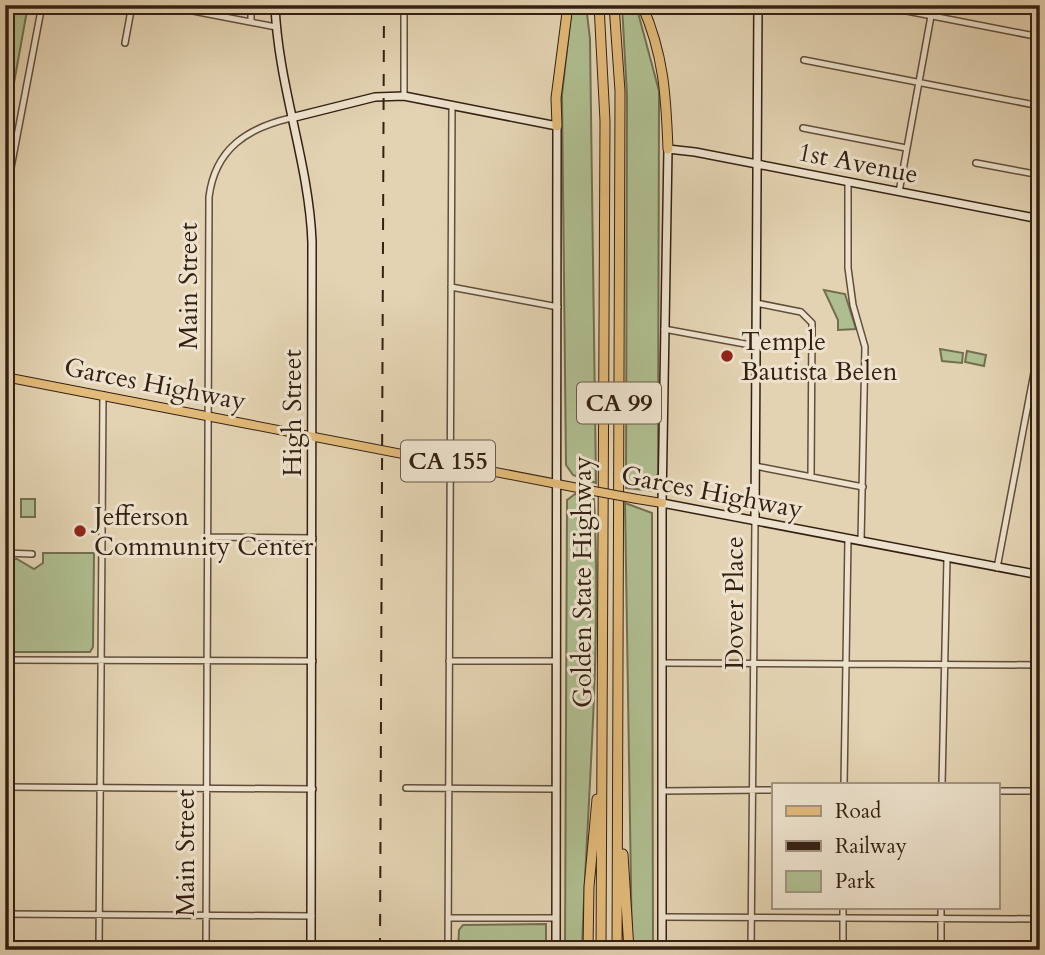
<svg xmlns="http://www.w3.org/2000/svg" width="1045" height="955" viewBox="0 0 1045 955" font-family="Cardo,serif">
  <rect width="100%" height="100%" fill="#e3d3b2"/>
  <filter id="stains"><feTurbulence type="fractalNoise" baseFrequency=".00286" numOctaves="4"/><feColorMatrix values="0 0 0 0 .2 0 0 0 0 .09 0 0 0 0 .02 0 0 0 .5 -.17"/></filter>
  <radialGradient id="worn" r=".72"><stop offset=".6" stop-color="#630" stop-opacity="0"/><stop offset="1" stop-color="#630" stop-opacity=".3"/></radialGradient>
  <!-- green -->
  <path fill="#afbe90" stroke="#726f51" stroke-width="2" d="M5 5H28L5 133Z
    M572 5H586L590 39 596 483 573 475 566 465 562 95Z
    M622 5H636L659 91 658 473 654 491 626 488 627 96Z
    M824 290 845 294 856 329 838 330V320Z
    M940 349 963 353 962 363 942 361Z
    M967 351 986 355 984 366 965 362Z
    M575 494 594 499C602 650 587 799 582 950H565L567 500Z
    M21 499H35V517H21Z
    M625 503 652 513 653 950H632Z
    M43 553H94L93 647 90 652H5V559H17L34 569 43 563Z
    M546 924V950H458L459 930 463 925Z"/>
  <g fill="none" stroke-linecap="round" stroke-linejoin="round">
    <!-- street casing -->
    <g stroke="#604d3a" stroke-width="8">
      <path id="street" d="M162 5 276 27
        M251 5V22
        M876 5 1040 37
        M125 43 132 5
        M804 60 1040 106
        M404 96V5
        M803 128 906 148
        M976 163 1040 175
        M848 182V268L853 305 865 347 861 541
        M899 192 931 16
        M5 199 42 5
        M451 287 558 307
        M756 303 801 312 812 323 811 477
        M664 329 756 346
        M755 466 863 487
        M208 537 313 538
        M5 553 32 554
        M997 568 1040 341
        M5 660 313 661
        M449 661H555
        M663 663 1040 665
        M844 785 848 539
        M942 785 947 558
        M5 787 313 789
        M406 788 555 789
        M663 791 774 790
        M998 791H1040
        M5 914 312 916
        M663 917 1040 919
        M448 918H556
        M1038 919 1035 791 1039 575
        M99 950 103 395
        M206 950 209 197C215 149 247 128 291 118
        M448 950 452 106
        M751 950 755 521
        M843 950V908
        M941 950V908"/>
    </g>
    <!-- secondary casing -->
    <g stroke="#342012" stroke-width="10">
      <path id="secondary" d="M275 5C278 86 309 162 312 242L311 950
        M291 118 375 97 404 96 557 126 556 950
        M662 503 1040 575
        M755 521 758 5
        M662 950V503L668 149 695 152 1040 219"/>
    </g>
    <!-- primary casing -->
    <g stroke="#342012" stroke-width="10">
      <path id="primary" d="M5 377 583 489
        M637 499 662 503"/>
    </g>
    <!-- highway casing -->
    <g stroke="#342012" stroke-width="11">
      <path id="highway" d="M599 5 605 121 601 950
        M614 5 620 91 617 950
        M642 5C664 55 666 96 668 149
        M557 126 556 98 568 5
        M623 854 629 950
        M588 950 589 887 597 799"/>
    </g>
    <!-- street -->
    <use href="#street" stroke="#ede2cd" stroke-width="5"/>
    <!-- secondary -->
    <use href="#secondary" stroke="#ede2cd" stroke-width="7"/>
    <!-- primary -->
    <use href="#primary" stroke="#e2ba79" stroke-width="8"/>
    <!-- highway -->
    <use href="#highway" stroke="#e2ba79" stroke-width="9"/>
    <!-- rail -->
    <path stroke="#342012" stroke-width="2" stroke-dasharray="12 12" stroke-linecap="butt" d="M380 950 384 5"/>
    <!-- primary-bridge casing -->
    <g stroke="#342012" stroke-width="10" stroke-linecap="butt">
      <path id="primary-bridge" d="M583 489 637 499"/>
    </g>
    <!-- primary-bridge -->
    <use href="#primary-bridge" stroke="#e2ba79" stroke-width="8"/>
  </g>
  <!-- markers -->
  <g fill="#8f2418" stroke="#ede2cd" stroke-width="2.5">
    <circle cx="727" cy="356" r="7"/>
    <circle cx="80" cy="531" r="7"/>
  </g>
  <g text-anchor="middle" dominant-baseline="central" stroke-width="6" stroke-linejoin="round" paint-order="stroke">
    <!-- shield labels -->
    <g fill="#ede2cd" stroke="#6c5a4a" stroke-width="2">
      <rect x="577" y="382.5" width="84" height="41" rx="5"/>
      <rect x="401" y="440.5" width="94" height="41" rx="5"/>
    </g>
    <g font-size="24" font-weight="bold" fill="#342012">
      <text x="619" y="403">CA 99</text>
      <text x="448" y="461">CA 155</text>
    </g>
    <!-- street labels -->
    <g font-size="26" fill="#342012" stroke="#ede2cd">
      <text transform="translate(858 163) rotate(11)">1st Avenue</text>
      <text transform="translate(188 286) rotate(-90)">Main Street</text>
      <text transform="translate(155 384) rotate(11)">Garces Highway</text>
      <text transform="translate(292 413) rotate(-90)">High Street</text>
      <text transform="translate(712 492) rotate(11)">Garces Highway</text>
      <text transform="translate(582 582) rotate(-90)">Golden State Highway</text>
      <text transform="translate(734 603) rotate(-90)">Dover Place</text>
      <text transform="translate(185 853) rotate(-90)">Main Street</text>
    </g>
    <!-- poi labels -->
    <g font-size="26" fill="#342012" stroke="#ede2cd" text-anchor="start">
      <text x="741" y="341">Temple<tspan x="741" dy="30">Bautista Belen</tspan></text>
      <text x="94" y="516">Jefferson<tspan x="94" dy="30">Community Center</tspan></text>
    </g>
  </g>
  <!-- margin -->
  <rect width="1045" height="955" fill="none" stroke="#e3d3b2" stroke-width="28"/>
  <rect x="7" y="7" width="1031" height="941" fill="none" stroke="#342012" stroke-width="3.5"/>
  <rect x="14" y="14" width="1017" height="927" fill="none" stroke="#342012" stroke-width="2"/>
  <!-- legend -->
  <rect x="772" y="783" width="228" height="126" fill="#ede2cd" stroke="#a39482" stroke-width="2"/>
  <rect x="786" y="806" width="35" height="10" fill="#e2ba79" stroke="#a39482" stroke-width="2"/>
  <text x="835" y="818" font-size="21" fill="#342012">Road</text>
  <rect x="786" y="841" width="35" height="10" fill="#342012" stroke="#a39482" stroke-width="2"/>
  <text x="835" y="853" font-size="21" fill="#342012">Railway</text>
  <rect x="786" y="871" width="35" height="21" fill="#afbe90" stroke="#a39482" stroke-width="2"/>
  <text x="835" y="888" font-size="21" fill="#342012">Park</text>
  <rect width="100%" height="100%" filter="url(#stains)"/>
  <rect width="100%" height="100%" fill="url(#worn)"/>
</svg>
